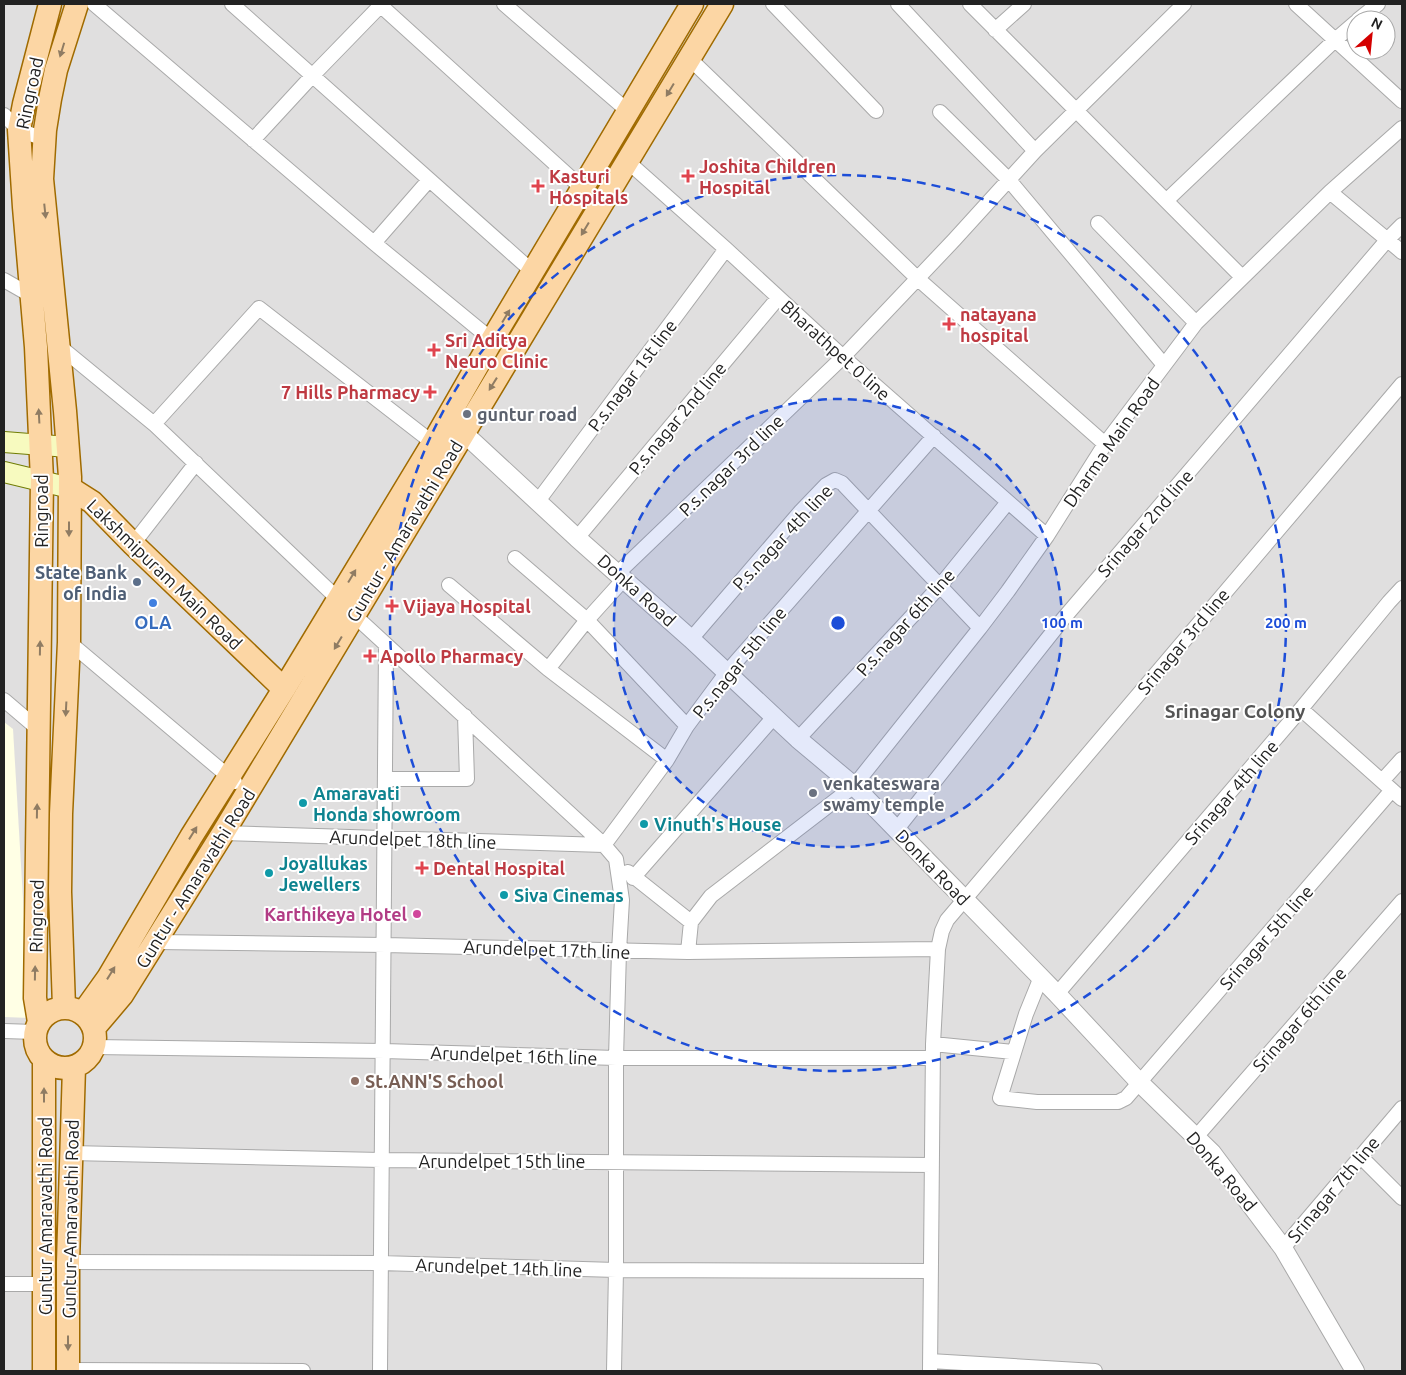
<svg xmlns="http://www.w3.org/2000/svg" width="1406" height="1375" viewBox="0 0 1406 1375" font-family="Ubuntu,sans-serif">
  <rect width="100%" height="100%" fill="#f2efe9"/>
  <!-- residential -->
  <path fill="#e0dfdf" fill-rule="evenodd" d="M4 4H1402V1371H4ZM1356 20H1386V50H1356Z"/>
  <!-- education -->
  <path fill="#ffffe5" d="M4 722 13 729 30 1018 4 1017Z"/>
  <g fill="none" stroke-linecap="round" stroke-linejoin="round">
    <!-- minor casing -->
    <g stroke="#a9a9a9" stroke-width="16">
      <path id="minor" d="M94 4 374 243 492 340
        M232 4 533 272
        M379 4 583 189
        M504 4 629 112
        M773 4 876 111
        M898 4 1035 151
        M970 4 1242 277
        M1296 4 1402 101
        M1358 20 1378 4
        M995 30 1024 4
        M689 58 917 278 1105 444
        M940 112 1009 180 1164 365
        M4 115 19 130 44 139
        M253 140 313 75 382 4
        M627 161 726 249 843 357 1047 536
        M1330 192 1402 252
        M1167 200 1335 40 1356 22
        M1098 223 1196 323
        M374 243 429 180
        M4 280 32 296
        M59 346 154 424 338 599
        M154 424 259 308 433 443
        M538 501 726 249
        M577 538 778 298
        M133 544 196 463
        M515 558 587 620 687 726
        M618 573 843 357 954 240 1035 151 1184 4
        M449 585 548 669 667 760
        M355 616 604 845 616 859 622 900 619 951 616 1058V1270L614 1371
        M691 639 801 511 826 485 835 480 842 483 980 628
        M69 642 235 782
        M548 669 587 620 624 579
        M4 700 38 729
        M1301 709 1402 799
        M798 739 940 586 1008 502
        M385 779H467L465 716
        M1382 781 1402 759
        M897 829 1063 619 1388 239 1402 225
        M223 833 604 845 667 760 687 726 727 672 934 436
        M628 872 691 922 688 952
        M633 878 774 717
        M691 922 711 896 854 786 980 628 1008 591 1047 536 1105 444 1196 323 1330 192 1402 128
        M156 942 385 945 688 952 938 949
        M1041 977 1026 1014 1000 1098 1037 1102H1118L1126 1098 1392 790
        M1057 994 1301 709 1389 602 1402 588
        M4 1031 35 1032
        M933 1044 1013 1052
        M94 1047 384 1051 616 1058H933
        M1196 1137 1402 901
        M71 1153 381 1160 932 1165
        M1361 1157 1402 1198
        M1283 1248 1402 1108
        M68 1262 380 1263 616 1270 931 1271
        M4 1284H45
        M930 1361 1095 1371
        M68 1370 303 1371
        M380 1371 386 646
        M930 1371 933 1044 938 949 942 931 947 920 1402 384"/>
    </g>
    <!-- tertiary casing -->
    <g stroke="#a9a9a9" stroke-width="20">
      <path id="tertiary" d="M455 425 577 538 691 639 798 739 854 786 1057 994 1140 1083 1212 1153 1283 1248 1355 1371"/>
    </g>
    <!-- secondary casing -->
    <g stroke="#707d05" stroke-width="22">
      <path id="secondary" d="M4 442 68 447
        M4 472 70 488"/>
    </g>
    <!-- primary casing -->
    <g stroke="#a06b00" stroke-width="25">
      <path id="primary" d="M70 488 92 502 133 544 284 689
        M64 1007 60 892 61 814 69 642 70 477 65 411 42 179 45 130 50 99 56 70 77 4
        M35 1038a30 30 0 1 1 60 0a30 30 0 1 1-60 0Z
        M83 1013 108 978 191 837 284 689 433 443 492 340 692 4
        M39 1022 35 998 42 480 36 347 24 207 19 130 24 104 50 4
        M94 1028 122 995 223 833 722 4
        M44 1060V1371
        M68 1371V1262L74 1067"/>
    </g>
    <!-- minor -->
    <use href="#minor" stroke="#fff" stroke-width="14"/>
    <!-- tertiary -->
    <use href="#tertiary" stroke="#fff" stroke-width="18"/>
    <!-- secondary -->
    <use href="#secondary" stroke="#f7fabf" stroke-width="20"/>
    <!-- primary -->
    <use href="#primary" stroke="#fcd6a4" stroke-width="22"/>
  </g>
  <!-- one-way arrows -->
  <defs><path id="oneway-solid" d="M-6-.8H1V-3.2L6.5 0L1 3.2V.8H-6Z" transform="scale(1.25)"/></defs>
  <g fill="#8f7c63">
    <use href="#oneway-solid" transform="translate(62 50) rotate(107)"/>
    <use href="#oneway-solid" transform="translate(670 90) rotate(121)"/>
    <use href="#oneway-solid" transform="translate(45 211) rotate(84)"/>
    <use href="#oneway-solid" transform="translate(585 229) rotate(121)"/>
    <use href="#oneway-solid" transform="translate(506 316) rotate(-59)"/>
    <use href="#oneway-solid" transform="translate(493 384) rotate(122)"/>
    <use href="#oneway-solid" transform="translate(39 416) rotate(-93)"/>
    <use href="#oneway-solid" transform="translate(69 529) rotate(90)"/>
    <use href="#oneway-solid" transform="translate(352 576) rotate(-59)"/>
    <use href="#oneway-solid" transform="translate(338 643) rotate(121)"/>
    <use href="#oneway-solid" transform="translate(40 648) rotate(-89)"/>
    <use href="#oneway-solid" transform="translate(66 709) rotate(93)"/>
    <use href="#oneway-solid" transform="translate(37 811) rotate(-89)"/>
    <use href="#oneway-solid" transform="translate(193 833) rotate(-58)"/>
    <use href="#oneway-solid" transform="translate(35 973) rotate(-89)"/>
    <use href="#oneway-solid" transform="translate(111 973) rotate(-58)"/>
    <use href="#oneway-solid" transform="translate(44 1095) rotate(-90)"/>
    <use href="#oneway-solid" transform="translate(68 1343) rotate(90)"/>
  </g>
  <!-- distance rings -->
  <circle cx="838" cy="623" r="224" fill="#1d4ed8" fill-opacity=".12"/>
  <g fill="none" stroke="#1d4ed8" stroke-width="2.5" stroke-dasharray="9 6">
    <circle cx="838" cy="623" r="224"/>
    <circle cx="838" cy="623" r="448"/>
  </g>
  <!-- markers -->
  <g fill="#e0444e" stroke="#fff" stroke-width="2">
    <path d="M685.5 168.5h5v5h5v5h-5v5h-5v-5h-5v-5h5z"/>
    <path d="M535.5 178.5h5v5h5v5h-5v5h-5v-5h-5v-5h5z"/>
    <path d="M946.5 316.5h5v5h5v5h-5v5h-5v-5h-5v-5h5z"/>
    <path d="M431.5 342.5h5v5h5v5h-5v5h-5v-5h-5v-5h5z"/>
    <path d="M427.5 384.5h5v5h5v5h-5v5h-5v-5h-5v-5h5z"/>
    <path d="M389.5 598.5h5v5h5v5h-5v5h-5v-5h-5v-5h5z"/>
    <path d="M367.5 648.5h5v5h5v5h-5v5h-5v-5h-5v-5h5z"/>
    <path d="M419.5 860.5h5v5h5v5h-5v5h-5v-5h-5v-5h5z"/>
  </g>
  <g fill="#6b7280" stroke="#fff" stroke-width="2">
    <circle cx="467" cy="414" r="5"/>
    <circle cx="813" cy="793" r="5"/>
  </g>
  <circle fill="#5c6f8a" stroke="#fff" stroke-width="2" cx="137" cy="582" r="5"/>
  <circle fill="#3f7fe0" stroke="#fff" stroke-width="2" cx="153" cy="603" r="5"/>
  <g fill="#0f9aa8" stroke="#fff" stroke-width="2">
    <circle cx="303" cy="803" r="5"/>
    <circle cx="644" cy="824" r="5"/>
    <circle cx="269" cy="873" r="5"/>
    <circle cx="504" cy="895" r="5"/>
  </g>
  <circle fill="#d1479c" stroke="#fff" stroke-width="2" cx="417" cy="914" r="5"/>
  <circle fill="#8d6e63" stroke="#fff" stroke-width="2" cx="355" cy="1081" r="5"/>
  <g text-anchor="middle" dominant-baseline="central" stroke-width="4" stroke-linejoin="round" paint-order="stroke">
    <!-- street labels -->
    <g font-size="18" fill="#222" stroke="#fff">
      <text transform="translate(29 93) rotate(-78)">Ringroad</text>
      <text transform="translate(836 350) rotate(42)">Bharathpet 0 line</text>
      <text transform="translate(632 375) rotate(-53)">P.s.nagar 1st line</text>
      <text transform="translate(677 418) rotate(-50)">P.s.nagar 2nd line</text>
      <text transform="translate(1111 442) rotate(-55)">Dharma Main Road</text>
      <text transform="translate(731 465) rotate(-44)">P.s.nagar 3rd line</text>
      <text transform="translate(41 511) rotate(-90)">Ringroad</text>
      <text transform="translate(1145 523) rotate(-49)">Srinagar 2nd line</text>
      <text transform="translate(404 531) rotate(-59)">Guntur - Amaravathi Road</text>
      <text transform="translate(782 537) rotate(-47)">P.s.nagar 4th line</text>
      <text transform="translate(165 574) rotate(44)">Lakshmipuram Main Road</text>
      <text transform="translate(637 590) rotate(42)">Donka Road</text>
      <text transform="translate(905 622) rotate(-48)">P.s.nagar 6th line</text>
      <text transform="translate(1183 641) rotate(-50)">Srinagar 3rd line</text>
      <text transform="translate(739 662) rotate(-51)">P.s.nagar 5th line</text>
      <text transform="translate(1231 792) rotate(-49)">Srinagar 4th line</text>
      <text transform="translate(413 839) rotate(2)">Arundelpet 18th line</text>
      <text transform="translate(933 867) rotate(46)">Donka Road</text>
      <text transform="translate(195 878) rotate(-58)">Guntur - Amaravathi Road</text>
      <text transform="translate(36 916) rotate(-89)">Ringroad</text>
      <text transform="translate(1266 937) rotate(-49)">Srinagar 5th line</text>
      <text transform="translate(547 949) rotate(2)">Arundelpet 17th line</text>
      <text transform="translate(1299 1019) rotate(-49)">Srinagar 6th line</text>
      <text transform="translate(514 1055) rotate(2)">Arundelpet 16th line</text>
      <text x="502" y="1161">Arundelpet 15th line</text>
      <text transform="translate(1222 1171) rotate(50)">Donka Road</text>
      <text transform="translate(1333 1189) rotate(-50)">Srinagar 7th line</text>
      <text transform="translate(45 1216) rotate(-90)">Guntur Amaravathi Road</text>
      <text transform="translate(70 1219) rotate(-89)">Guntur-Amaravathi Road</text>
      <text transform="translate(499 1267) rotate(2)">Arundelpet 14th line</text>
    </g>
    <!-- health labels -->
    <g font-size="18" font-weight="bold" fill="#be3a42" stroke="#fff" text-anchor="start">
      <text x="699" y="166">Joshita Children<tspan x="699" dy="21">Hospital</tspan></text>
      <text x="549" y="176">Kasturi<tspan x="549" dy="21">Hospitals</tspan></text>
      <text x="960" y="314">natayana<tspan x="960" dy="21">hospital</tspan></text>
      <text x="445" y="340">Sri Aditya<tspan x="445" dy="21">Neuro Clinic</tspan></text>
      <text x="420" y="392" text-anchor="end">7 Hills Pharmacy</text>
      <text x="403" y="606">Vijaya Hospital</text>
      <text x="380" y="656">Apollo Pharmacy</text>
      <text x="433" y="868">Dental Hospital</text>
    </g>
    <!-- worship labels -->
    <g font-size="18" font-weight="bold" fill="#5b616d" stroke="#fff" text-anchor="start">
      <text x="477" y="414">guntur road</text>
      <text x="823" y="783">venkateswara<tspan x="823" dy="21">swamy temple</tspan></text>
    </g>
    <!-- service labels -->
    <g font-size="18" font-weight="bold" fill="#4e5e75" stroke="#fff" text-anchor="end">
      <text x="127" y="572">State Bank<tspan x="127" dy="21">of India</tspan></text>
    </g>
    <!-- shop labels -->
    <g font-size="18" font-weight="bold" fill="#366cbe" stroke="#fff">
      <text x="153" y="622">OLA</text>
    </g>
    <!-- culture labels -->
    <g font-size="18" font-weight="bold" fill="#0d838f" stroke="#fff" text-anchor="start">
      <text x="313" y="793">Amaravati<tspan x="313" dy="21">Honda showroom</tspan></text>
      <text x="654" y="824">Vinuth's House</text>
      <text x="279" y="863">Joyallukas<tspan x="279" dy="21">Jewellers</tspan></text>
      <text x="514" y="895">Siva Cinemas</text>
    </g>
    <!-- hotel labels -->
    <g font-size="18" font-weight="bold" fill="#b23c85" stroke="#fff" text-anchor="end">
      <text x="407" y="914">Karthikeya Hotel</text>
    </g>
    <!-- education labels -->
    <g font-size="18" font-weight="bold" fill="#785e54" stroke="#fff" text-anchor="start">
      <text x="365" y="1081">St.ANN'S School</text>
    </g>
    <!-- neighbourhood labels -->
    <g font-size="19" font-weight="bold" fill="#555" stroke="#fff">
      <text x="1235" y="711">Srinagar Colony</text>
    </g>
  </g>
  <circle cx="838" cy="623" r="8" fill="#1d4ed8" stroke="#fff" stroke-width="2.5"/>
  <g font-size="15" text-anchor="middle" font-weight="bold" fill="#1d4ed8" stroke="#fff" stroke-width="4" stroke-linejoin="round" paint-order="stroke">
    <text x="1062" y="628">100 m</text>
    <text x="1286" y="628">200 m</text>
  </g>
  <!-- border -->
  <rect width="1406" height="1375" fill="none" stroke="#222222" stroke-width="10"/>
  <!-- north arrow -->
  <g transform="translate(1371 35) rotate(27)"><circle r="24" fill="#ffffff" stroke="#a7a7a7"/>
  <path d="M0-4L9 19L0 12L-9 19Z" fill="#d40000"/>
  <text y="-8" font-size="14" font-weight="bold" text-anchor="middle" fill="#222222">N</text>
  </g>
</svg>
